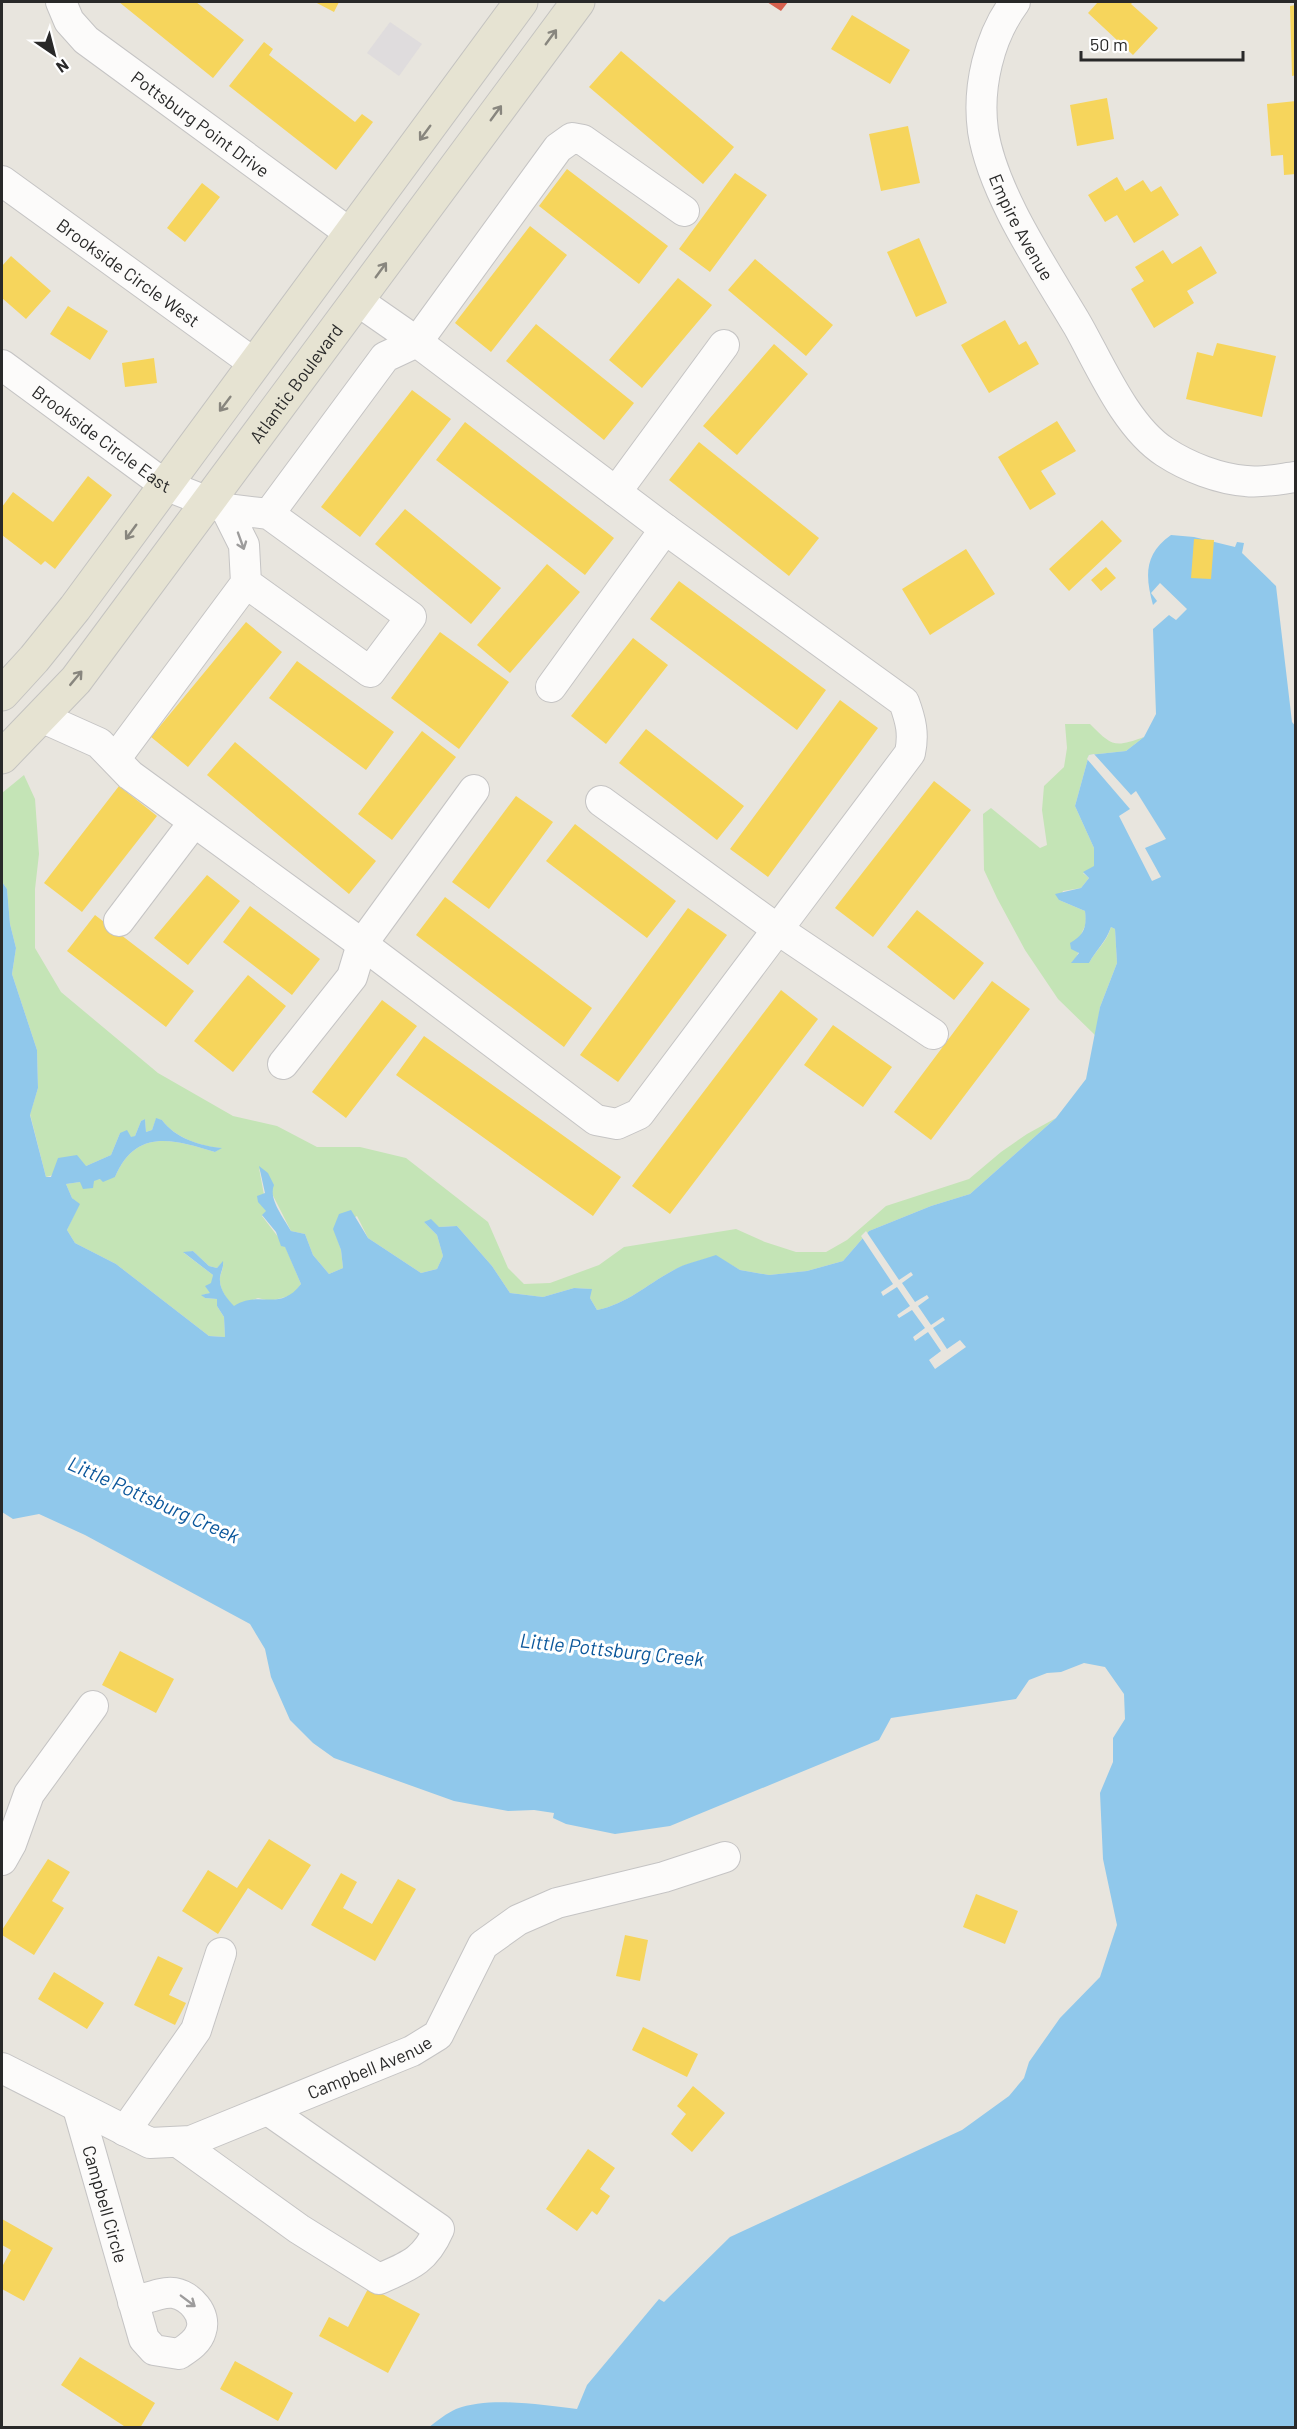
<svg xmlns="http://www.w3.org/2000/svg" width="1297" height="2429" viewBox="0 0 1297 2429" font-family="Barlow,sans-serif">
  <rect width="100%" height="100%" fill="#e8e5de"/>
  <!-- industrial -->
  <path fill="#dfdcdd" d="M390 22 422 44 399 76 367 53Z"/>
  <!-- green -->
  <path fill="#c4e4b6" d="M1065 724H1090C1112 746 1114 748 1144 737L1126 751 1089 755 1075 806 1094 848V867L1083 873 1089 878 1081 888 1063 891 1059 900 1085 911C1088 930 1082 926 1080 940 1078 950 1080 955 1072 962L1089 963C1096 950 1107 942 1111 927L1115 929 1117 963 1100 1007 1096 1036 1058 999 1025 950 997 898 984 870 983 814 991 808 1040 848 1047 845 1042 810 1044 786 1064 767 1067 748Z
    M24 775 35 799 39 854 35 889V948L61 992 158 1073 233 1116 277 1126 317 1147H360L406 1158 488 1222 508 1268 524 1284 550 1283 599 1265 624 1247 736 1229 765 1242 796 1252H826L847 1240 886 1206 969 1179 1001 1152 1027 1134 1056 1118 970 1194 931 1206 869 1231 843 1261 807 1271 769 1275 740 1270 716 1256C702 1260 685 1264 672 1271 646 1285 627 1304 597 1310L590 1298 591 1289 574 1288 543 1297 510 1293 492 1266 457 1226 439 1227 424 1222 437 1235 443 1256 437 1269 421 1273 368 1238 357 1216 334 1229 341 1250 343 1268 329 1274 313 1255 305 1234 291 1231 259 1168 267 1211 262 1216 285 1246 301 1284 293 1295 270 1301 258 1298 234 1307C228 1300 220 1291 220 1281 219 1274 224 1270 223 1262L217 1268 209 1266 193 1251 184 1253 213 1275 211 1293 202 1295 205 1298 217 1299V1306L224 1317 225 1337 209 1336 116 1264 75 1243 67 1230 79 1204 72 1198 66 1184 115 1177C136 1128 173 1139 215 1152L221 1148C199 1146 174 1137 162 1120L156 1119 152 1130 146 1132 145 1119 141 1121 135 1136 131 1138 120 1133 111 1155 86 1166 46 1177 30 1114 38 1088 37 1050 12 974 16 948 10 924 7 889 2 882V793Z"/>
  <!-- water -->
  <path fill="#90c8eb" d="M1171 535 1194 537 1235 547 1237 542 1244 543 1242 553 1276 586 1292 722 1296 727 1295 2427H429C437 2421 447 2413 456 2409 490 2396 541 2405 577 2409L587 2385 659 2299 664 2302 730 2237 962 2130 1009 2096 1024 2078 1029 2062 1060 2018 1100 1977 1117 1925 1103 1859 1100 1793 1113 1762V1738L1125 1719 1124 1694 1105 1667 1084 1663 1061 1672 1047 1673 1029 1680 1016 1699 891 1718 879 1740 670 1826 615 1834 566 1824 553 1818 554 1813 534 1810 508 1811 454 1801 334 1758 313 1743 290 1720 271 1677 265 1649 250 1624 85 1535 39 1514 13 1519 2 1512V882L7 889 10 924 16 948 12 974 37 1050 38 1088 30 1115 46 1177H51L58 1158 77 1155 86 1166 111 1155 120 1133 127 1130 131 1137 135 1136 141 1121 145 1119 146 1132 152 1130 156 1118 162 1120C175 1138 200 1146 222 1148L215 1152C173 1139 136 1128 115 1177L103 1182 100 1179 94 1181 93 1188 83 1189 80 1182 66 1184 72 1198 80 1204 67 1230 75 1243 116 1264 209 1336 225 1337 224 1317 217 1306V1299L205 1298 201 1295 210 1293 205 1286 211 1283 213 1275 183 1252 193 1251 209 1266 217 1268 223 1261C224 1269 219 1274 220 1281 220 1290 228 1300 234 1306 260 1289 279 1313 301 1284L285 1247 281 1246 276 1232 262 1215 266 1211 258 1202 257 1196 265 1193 259 1166 268 1173 274 1185C268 1199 284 1218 291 1231L305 1234 313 1255 329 1274 343 1268 341 1250 333 1229 339 1214 351 1210 368 1238 421 1273 437 1269 443 1256 437 1235 424 1222 431 1219 439 1227 457 1226 492 1266 510 1293 543 1297 574 1288 592 1289 590 1298 597 1310C627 1304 646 1285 672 1271 685 1263 702 1260 716 1255L740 1270 769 1275 807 1271 843 1261 869 1231 931 1206 970 1194 1056 1118 1086 1079 1100 1007 1117 963 1115 929 1111 927C1106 942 1096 950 1089 963H1071L1079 953 1071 949 1070 943C1084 935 1087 927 1085 911L1059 900 1055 894 1081 888 1089 878 1083 872 1094 866V848L1075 806 1089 755 1126 751 1144 737 1156 714 1153 629 1169 615 1176 620 1187 609 1160 583 1151 593 1157 601 1153 605C1145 576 1144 554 1171 535Z"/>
  <!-- pier -->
  <path fill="#e8e5de" d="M1094 754 1131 795 1136 791 1166 839 1145 848 1161 877 1152 881 1119 816 1130 809 1087 759 1089 755Z
    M866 1231 899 1280 911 1272 913 1275 902 1283 915 1302 927 1295 929 1298 918 1306 931 1325 943 1317 945 1320 933 1328 947 1349 960 1340 966 1347 935 1369 929 1360 941 1351 928 1332 915 1341 913 1337 925 1328 912 1310 899 1318 897 1315 910 1306 897 1287 883 1296 881 1292 893 1284 861 1236Z"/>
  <!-- homes -->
  <path fill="#f6d55c" d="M119 2H196L244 40 213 78Z
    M315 2H339L334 12Z
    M1098 2H1133L1131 4 1158 28 1133 55 1088 13Z
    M1296 5V75L1292 76 1290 6Z
    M852 15 910 50 890 84 831 49Z
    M264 42 273 49 269 55 355 122 362 114 373 122 336 170 229 86Z
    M621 51 734 147 703 184 589 87Z
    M1107 98 1114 139 1077 146 1070 105Z
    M1296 101V174L1284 175 1283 155 1271 156 1267 104Z
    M908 126 920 183 881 191 869 134Z
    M567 169 668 246 639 284 539 206Z
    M735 173 767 195 710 272 679 249Z
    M1117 177 1125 191 1143 180 1151 192 1161 186 1179 215 1134 243 1117 215 1105 222 1088 195Z
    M202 183 220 197 185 242 167 228Z
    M530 226 567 255 491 352 455 323Z
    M919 238 947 303 916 317 887 252Z
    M1201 246 1217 273 1187 291 1194 303 1154 328 1131 289 1144 281 1135 267 1163 250 1172 264Z
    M11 256 51 291 26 319 2 298V266Z
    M755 259 833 325 806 356 728 290Z
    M678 278 712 305 642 388 609 360Z
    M68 306 108 331 90 360 50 334Z
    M1005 320 1019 345 1026 341 1039 364 989 393 961 345Z
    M536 324 634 403 604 440 506 361Z
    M1217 343 1276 356 1262 417 1186 399 1197 352 1213 356Z
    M774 344 808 374 737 455 703 426Z
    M154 358 157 383 125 387 122 363Z
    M412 390 451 419 360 537 321 507Z
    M1057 421 1076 451 1041 471 1056 494 1030 510 998 457Z
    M465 422 614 538 585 575 436 460Z
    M699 442 819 538 789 576 669 480Z
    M88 476 112 495 55 569 45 561 41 565 2 535V507L13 492 53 522Z
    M405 509 501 588 471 624 375 544Z
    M1102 520 1122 541 1069 591 1049 569Z
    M1194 539 1214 540 1211 579 1191 578Z
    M966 549 995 594 930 635 902 589Z
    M547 564 580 592 510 673 477 645Z
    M1106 567 1116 578 1101 591 1091 580Z
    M679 581 826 690 797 730 650 619Z
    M246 622 282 652 188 767 151 737Z
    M440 632 509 682 459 749 391 698Z
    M633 638 668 665 606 744 571 716Z
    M297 661 394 732 366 770 269 698Z
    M840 700 878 728 768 877 730 849Z
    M646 729 744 806 717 840 619 763Z
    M422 731 456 757 392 840 358 814Z
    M235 742 376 861 349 894 207 775Z
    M934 781 971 810 873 937 835 908Z
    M119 786 157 816 82 912 44 883Z
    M516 796 553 822 489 909 452 882Z
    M575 824 676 901 647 938 546 861Z
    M207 875 240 901 188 965 154 938Z
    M445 897 592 1008 564 1047 416 935Z
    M250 906 320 959 292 995 223 942Z
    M688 908 727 935 618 1082 580 1055Z
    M917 910 984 963 954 1000 887 947Z
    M95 915 194 991 166 1027 67 951Z
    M248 975 286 1006 233 1072 194 1041Z
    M992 981 1030 1009 931 1140 894 1112Z
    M781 990 818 1019 670 1214 632 1186Z
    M382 1000 417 1026 346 1118 312 1092Z
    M833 1025 892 1067 863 1107 804 1065Z
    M424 1036 621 1177 593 1216 396 1075Z
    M120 1651 174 1679 156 1713 102 1685Z
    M269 1839 311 1865 282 1910 248 1888 218 1934 182 1911 208 1870 237 1888Z
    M48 1859 70 1872 52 1901 64 1908 34 1955 2 1935V1930Z
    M341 1873 357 1882 343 1908 372 1924 398 1879 416 1889 375 1961 311 1925Z
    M976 1894 1018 1911 1005 1944 963 1927Z
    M625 1935 648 1940 640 1981 616 1976Z
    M158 1956 183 1968 169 1995 186 2003 175 2025 134 2005Z
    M54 1972 104 2003 87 2029 38 1999Z
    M643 2027 698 2054 687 2077 632 2050Z
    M693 2086 725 2113 692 2152 671 2134 686 2114 677 2106Z
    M588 2149 615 2168 600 2189 610 2196 597 2215 592 2211 577 2231 546 2209Z
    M2 2219 53 2248 24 2301 2 2289V2267L11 2250 2 2245Z
    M369 2287 420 2314 388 2373 319 2336 329 2317 348 2327Z
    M80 2357 155 2403 140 2428H127L61 2385Z
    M235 2361 293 2393 278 2421 220 2389Z"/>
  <!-- shops -->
  <path fill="#d6604d" d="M767 2H788L781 11Z"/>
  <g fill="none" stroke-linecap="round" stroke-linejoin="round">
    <!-- minor casing -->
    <g stroke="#c5c4c4" stroke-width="32">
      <g id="minor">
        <path id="s1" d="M61 2 69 21 86 40 351 234"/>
        <path id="s2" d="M1015 2C989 37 977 87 983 131 993 195 1045 270 1078 326 1100 365 1126 427 1165 452 1188 467 1219 479 1246 481 1262 483 1280 479 1296 477"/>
        <path id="s3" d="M2 181 255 364"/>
        <path id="s4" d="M2 365 165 485 226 509"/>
        <path d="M616 492 724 345"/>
        <path d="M269 514 385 357 417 342 558 148 572 138 583 140 684 211"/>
        <path d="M551 687 665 529"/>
        <path d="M41 717 99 743 130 775 362 944 596 1120 617 1124 639 1114 910 753C914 734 911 721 904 702L665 529 417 342 358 301"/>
        <path d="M116 758 246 583 244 545 226 509 269 514 411 617 370 672 246 583"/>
        <path d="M601 801 777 929 933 1034"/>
        <path d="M119 921 194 822"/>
        <path d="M283 1064 352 977 362 944 474 790"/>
        <path d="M2 1860 11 1844 29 1794 93 1706"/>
        <path id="s5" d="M2 2068 150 2143 191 2141 412 2051 438 2035 483 1945 518 1920 557 1903 664 1877 725 1857"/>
        <path id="s6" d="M78 2108 144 2339 154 2350 179 2354C188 2348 198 2342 201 2331 207 2314 190 2296 174 2293 163 2291 145 2299 133 2302"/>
        <path d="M125 2131 196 2030 221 1953"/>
        <path d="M178 2142 299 2229 379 2279C409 2266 425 2261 439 2229L268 2110"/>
      </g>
    </g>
    <!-- major casing -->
    <g stroke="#c4c3c0" stroke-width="35">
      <g id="major">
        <path d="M2 694 34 659 75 608 521 2"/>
        <path id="s7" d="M2 757 76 680 578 2"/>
      </g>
    </g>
    <!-- minor -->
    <use href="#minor" stroke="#fcfbfa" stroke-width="30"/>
    <!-- major -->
    <use href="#major" stroke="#e6e3d2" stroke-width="33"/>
  </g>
  <!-- one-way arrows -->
  <defs><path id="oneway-shaft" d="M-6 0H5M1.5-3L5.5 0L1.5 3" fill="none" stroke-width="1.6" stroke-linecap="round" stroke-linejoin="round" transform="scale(1.5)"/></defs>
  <g stroke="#88867e">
    <use href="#oneway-shaft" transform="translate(551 37) rotate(-54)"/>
    <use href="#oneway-shaft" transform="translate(496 113) rotate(-54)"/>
    <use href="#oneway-shaft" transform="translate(425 133) rotate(126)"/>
    <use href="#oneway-shaft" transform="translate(381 270) rotate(-54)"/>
    <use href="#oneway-shaft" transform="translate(225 404) rotate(127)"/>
    <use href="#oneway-shaft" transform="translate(131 532) rotate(126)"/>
    <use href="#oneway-shaft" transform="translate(76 678) rotate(-50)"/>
  </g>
  <g stroke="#9d9c9c">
    <use href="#oneway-shaft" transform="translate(241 541) rotate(70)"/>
    <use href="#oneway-shaft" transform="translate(188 2301) rotate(37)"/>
  </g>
  <g text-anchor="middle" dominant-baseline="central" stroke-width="6" stroke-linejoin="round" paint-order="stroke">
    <!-- street labels -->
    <g font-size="18" fill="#292929" stroke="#fff">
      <text stroke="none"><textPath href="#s1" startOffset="188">Pottsburg Point Drive</textPath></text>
      <text stroke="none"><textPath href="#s2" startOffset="240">Empire Avenue</textPath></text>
      <text stroke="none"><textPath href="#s3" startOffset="156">Brookside Circle West</textPath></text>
      <text stroke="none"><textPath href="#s7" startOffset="476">Atlantic Boulevard</textPath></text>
      <text stroke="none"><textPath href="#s4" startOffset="124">Brookside Circle East</textPath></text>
      <text stroke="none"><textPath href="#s5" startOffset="400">Campbell Avenue</textPath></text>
      <text stroke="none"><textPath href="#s6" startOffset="100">Campbell Circle</textPath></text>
    </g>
    <!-- water labels -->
    <g font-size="20" font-style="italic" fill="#0b579b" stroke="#fff">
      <text transform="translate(154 1499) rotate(24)">Little Pottsburg Creek</text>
      <text transform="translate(612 1649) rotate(6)">Little Pottsburg Creek</text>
    </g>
  </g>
  <!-- border -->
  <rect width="1297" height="2429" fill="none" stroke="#292929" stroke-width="6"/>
  <!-- north arrow -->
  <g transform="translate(54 54) rotate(145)" stroke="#ffffff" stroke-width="4.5" paint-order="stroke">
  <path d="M0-4.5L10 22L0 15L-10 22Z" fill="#292929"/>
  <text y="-9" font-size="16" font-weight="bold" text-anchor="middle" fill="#292929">N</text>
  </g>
  <!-- scale -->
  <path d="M1081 51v9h162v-9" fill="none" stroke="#292929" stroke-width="3"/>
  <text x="1090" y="51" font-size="18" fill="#292929" stroke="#ffffff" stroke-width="4.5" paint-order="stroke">50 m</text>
</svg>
